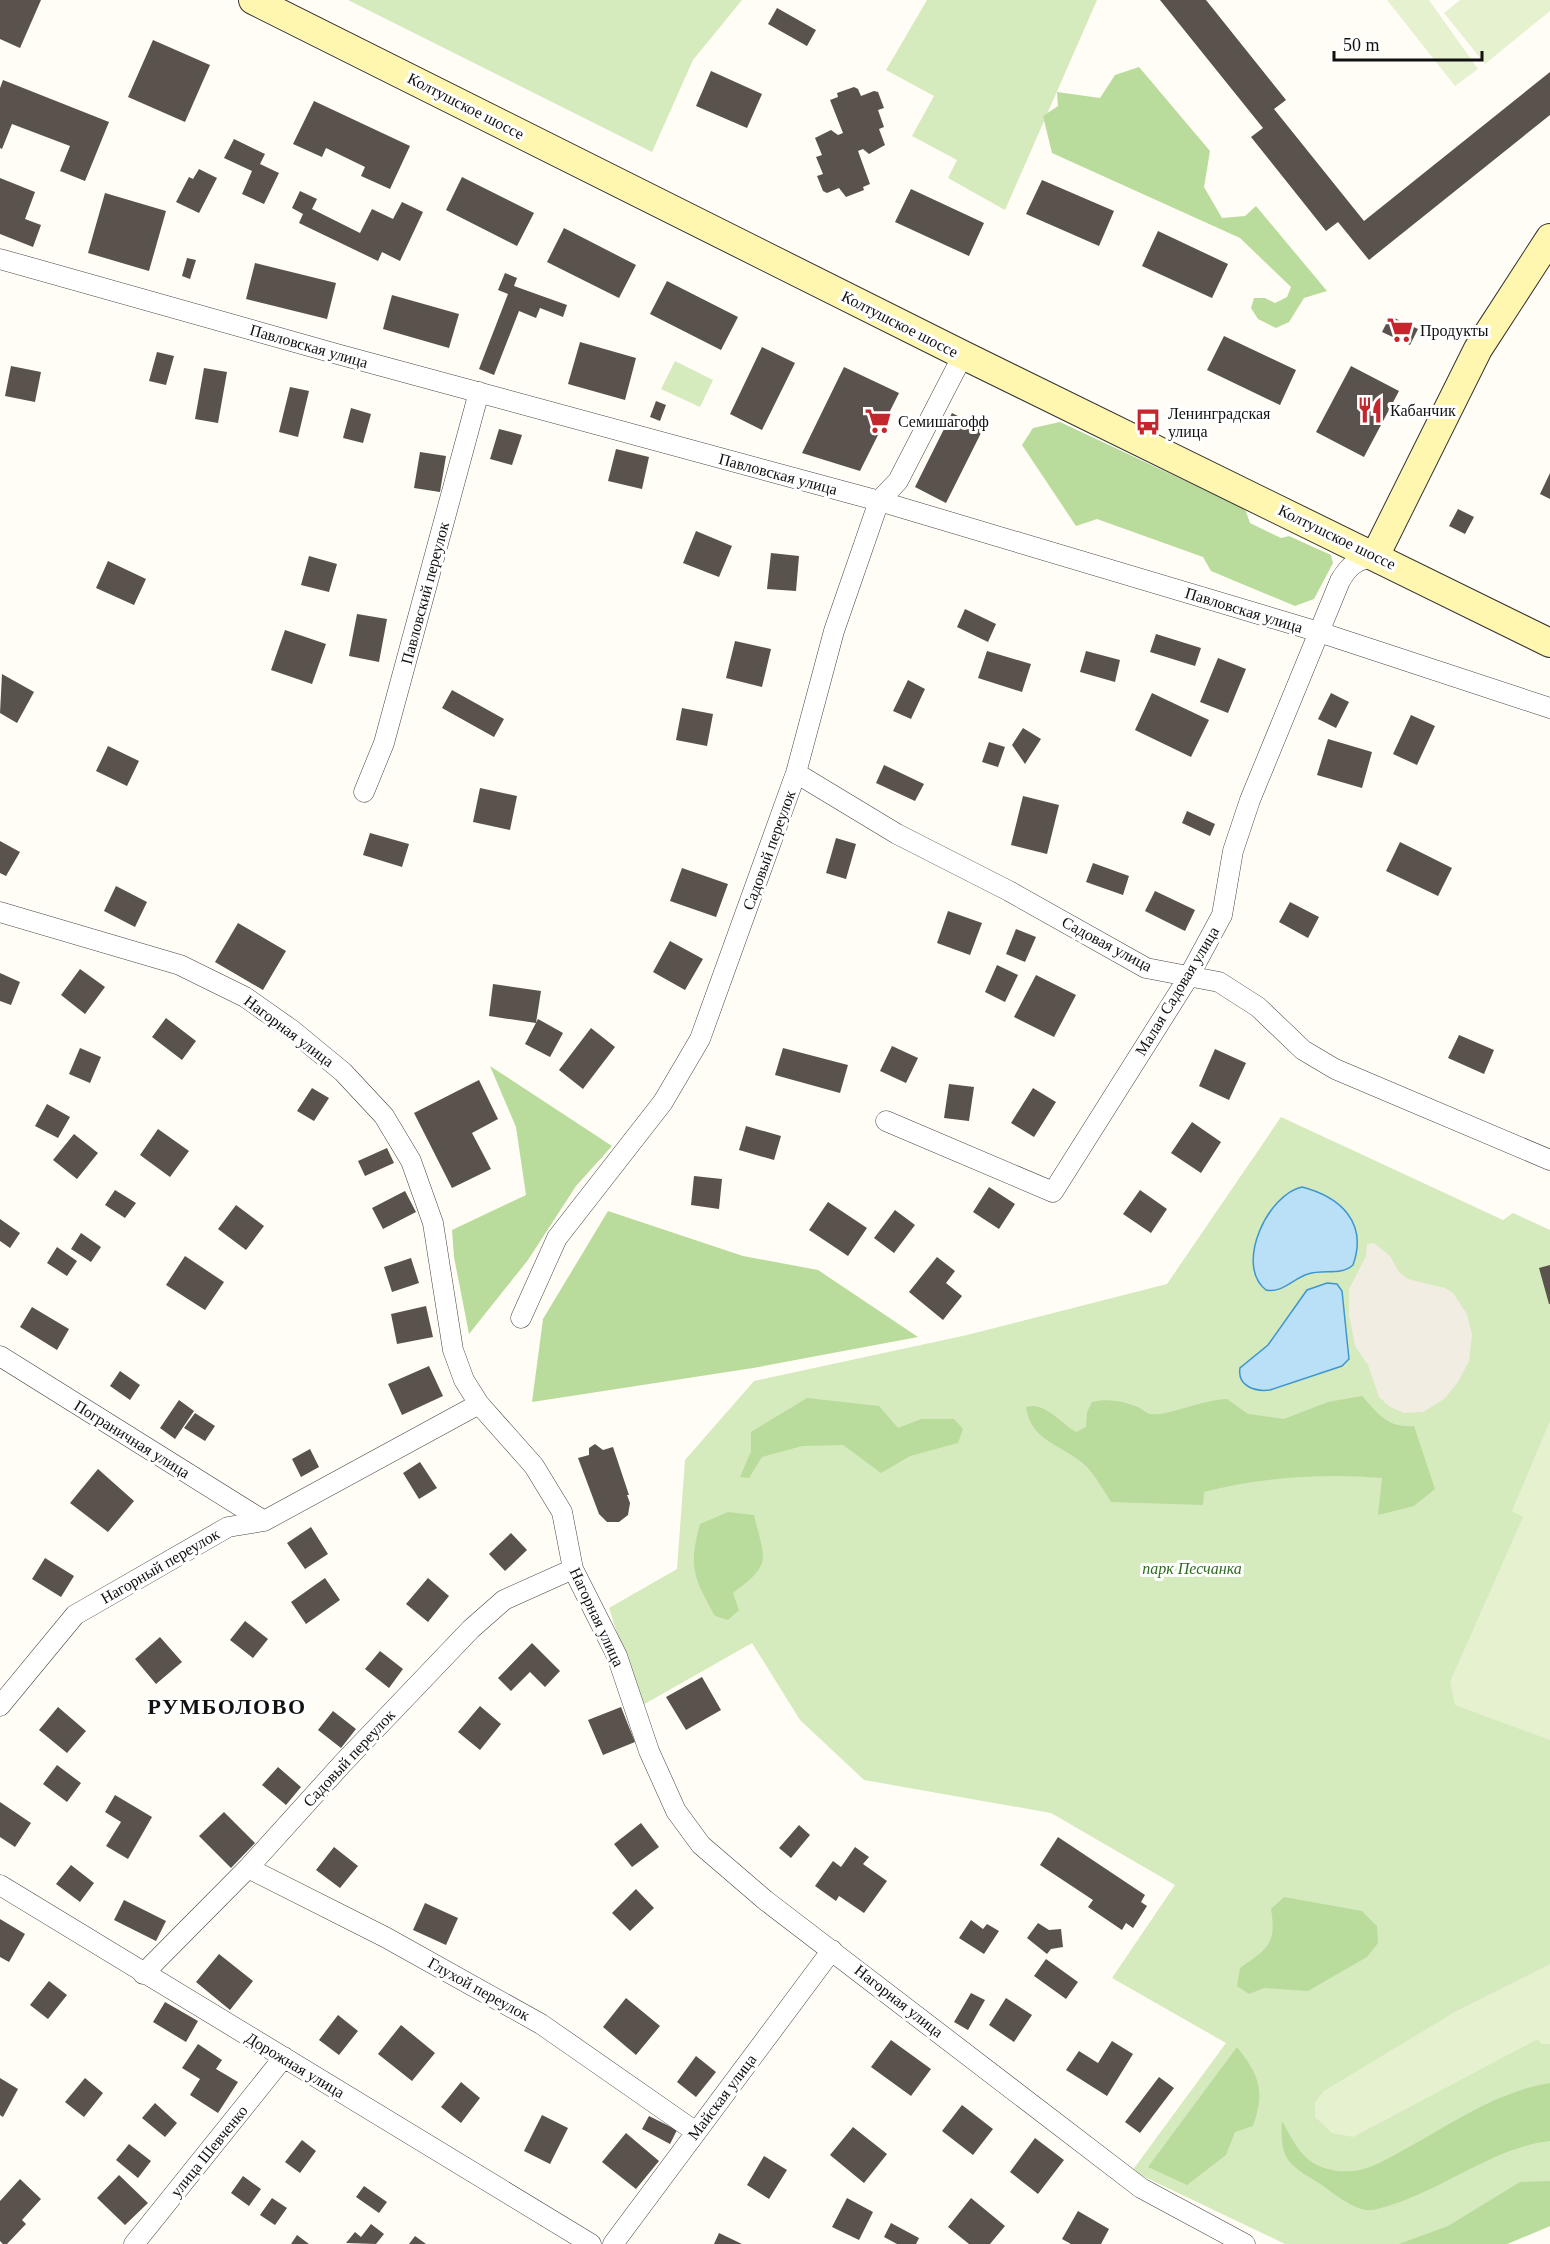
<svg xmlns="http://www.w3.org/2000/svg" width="1550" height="2244" viewBox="0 0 1550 2244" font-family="'Times New Roman',serif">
  <rect width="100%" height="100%" fill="#fffdf5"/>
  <!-- green -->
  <path fill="#d5ebbd" d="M348 0H742L693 60 652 152Z
    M927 0H1097L1005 210 948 178 957 160 912 136 934 96 886 70Z
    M675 361 713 380 700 407 661 389Z
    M1281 1117 1503 1220 1513 1213 1550 1230V2226L1507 2244H1285L1132 2171 1226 2043 1112 1978 1175 1885 1051 1813 864 1780 800 1720 752 1643 641 1706 609 1608 677 1569 685 1460 754 1381 967 1335 1167 1284Z"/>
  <!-- forest -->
  <path fill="#b9dc9c" d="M1139 67 1210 151 1204 187 1222 218 1245 216 1256 206 1327 291 1304 298 1289 322 1276 328 1258 319 1251 308 1254 298H1265L1275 303 1287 297 1291 287 1240 238 1052 153 1043 116 1058 106 1057 92 1100 98 1115 75Z
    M1060 422 1245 509 1250 523 1281 538 1289 536 1331 555 1333 563 1314 599 1295 606 1211 571 1203 557 1097 519 1076 526 1022 445 1033 428Z
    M490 1066 612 1146 576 1186 528 1260 469 1334 454 1257 452 1230 526 1195 516 1127Z
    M608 1211 743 1256 818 1270 918 1337 753 1368 532 1402 543 1319Z
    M1362 1396C1378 1413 1386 1428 1414 1426L1435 1489 1414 1506 1378 1515 1382 1478C1323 1473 1262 1477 1204 1492L1203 1505 1111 1502C1104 1491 1096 1477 1087 1467 1065 1445 1031 1443 1026 1407 1044 1401 1062 1424 1076 1432L1086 1427 1087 1412 1092 1402C1107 1398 1123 1401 1138 1407 1142 1409 1146 1413 1150 1414 1165 1417 1205 1399 1227 1399L1248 1414 1284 1419 1328 1402Z
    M807 1398 879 1406 898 1428 921 1419H954L963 1429 958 1443 910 1456 881 1473 843 1445 802 1446 762 1457 749 1478 740 1477 751 1451V1432Z
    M728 1512 754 1515C765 1561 773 1563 733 1593L739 1610 728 1620 715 1616C694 1578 688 1568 700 1524Z
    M1284 1897 1362 1911 1377 1926 1378 1943 1367 1957 1308 1991 1264 1988 1249 1994 1237 1986 1240 1968C1267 1949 1277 1945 1271 1909Z
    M1237 2047C1260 2076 1265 2091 1253 2126L1235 2132 1226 2155 1187 2185 1148 2167Z
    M1550 2083V2141C1497 2147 1449 2185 1397 2203 1388 2206 1375 2211 1366 2210 1348 2207 1329 2189 1314 2180 1285 2163 1280 2155 1282 2121 1291 2137 1299 2155 1315 2164 1328 2171 1345 2173 1360 2170 1377 2166 1394 2155 1409 2147 1454 2122 1499 2091 1550 2083Z
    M1550 2181V2226L1507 2244H1399L1448 2226 1520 2182Z"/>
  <!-- pitch -->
  <path fill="#e6f2cf" d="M1387 0H1429L1478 69 1455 86Z
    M1460 0H1550V11L1485 64 1444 13Z
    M1550 1421V1740L1455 1705 1450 1682 1523 1517 1512 1511Z
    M1550 1964V2044H1541L1538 2039 1353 2137 1332 2133 1315 2117V2102L1324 2091 1453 2013Z"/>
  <!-- plaza -->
  <path fill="#f1ede2" d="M1374 1243 1390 1256 1399 1272 1408 1279 1445 1288 1453 1293 1467 1314 1472 1335 1469 1361 1458 1382 1444 1399 1423 1412 1404 1413 1390 1407 1379 1397 1368 1365 1355 1346 1349 1314V1289L1366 1256 1367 1244Z"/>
  <!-- water -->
  <path fill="#b9e0f7" stroke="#3f96cf" stroke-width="1.5" d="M1302 1187C1341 1197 1368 1223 1353 1265 1341 1276 1324 1269 1308 1274 1294 1278 1281 1294 1266 1290 1234 1265 1268 1194 1302 1187Z
    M1327 1283 1337 1284 1342 1291 1349 1359 1342 1366 1270 1390C1255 1392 1237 1386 1240 1368L1268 1345 1307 1290Z"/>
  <!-- building -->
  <path fill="#5a524d" d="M0 0H41L20 48 0 39Z
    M1160 0H1206L1286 100 1274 109 1364 221 1550 72V115L1369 260 1338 222 1326 231 1251 137 1263 128Z
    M777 8 816 30 807 46 768 24Z
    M153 40 210 65 185 122 128 97Z
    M711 71 762 94 747 128 696 106Z
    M3 80 109 122 85 181 60 171 70 146 12 124 2 149 0 148V88Z
    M854 87 858 89 861 96 874 91 878 92 884 108 878 110 884 127 879 129 885 145 869 154 863 149 858 151 870 184 863 187 864 190 846 197 839 188 827 193 823 191 817 176 823 174 816 157 822 155 815 138 831 130 838 135 843 133 830 100 838 97 837 93Z
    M314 101 410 146 390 189 361 176 365 167 326 148 322 157 293 144Z
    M234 139 265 154 260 164 279 173 264 204 242 194 252 171 224 158Z
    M199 169 217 178 199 213 176 202 189 177 193 179Z
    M462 177 534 213 517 246 446 210Z
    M0 178 35 192 25 219 41 225 33 247 0 234Z
    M1042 180 1114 211 1099 246 1026 214Z
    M911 189 984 223 969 256 895 222Z
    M300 191 317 199 312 209 360 233 372 209 393 219 402 202 423 212 400 261 382 252 378 261 299 223 303 214 292 208Z
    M105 193 166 211 149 271 88 253Z
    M564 228 636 265 619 298 547 262Z
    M1158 231 1228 264 1212 298 1142 266Z
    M187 258 196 260 190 279 182 276Z
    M255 263 336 283 327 319 246 299Z
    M505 273 517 278 514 286 567 305 563 317 540 308 536 318 519 311 494 375 479 369 508 294 498 290Z
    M667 281 738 317 721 350 650 314Z
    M392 295 459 314 449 348 383 329Z
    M1390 316 1418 329 1410 345 1382 332Z
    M1224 336 1296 370 1280 405 1207 370Z
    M580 342 636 358 625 400 568 384Z
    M762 347 795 363 762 430 730 414Z
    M157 352 174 356 166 385 149 381Z
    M11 366 41 372 35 402 5 396Z
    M1351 366 1399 391 1364 457 1316 432Z
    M844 367 899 393 860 471 802 453Z
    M204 368 227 372 218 423 195 419Z
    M290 387 309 391 298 437 279 432Z
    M656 401 666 405 660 421 650 417Z
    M351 408 371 414 363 443 343 438Z
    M952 413 983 429 946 503 915 487Z
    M499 429 522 435 512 465 490 459Z
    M616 449 649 457 642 489 608 481Z
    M420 452 446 456 440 492 414 488Z
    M1550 473V499L1540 494Z
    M1458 509 1474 517 1465 534 1449 526Z
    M696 531 732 546 719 577 683 563Z
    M771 553 799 556 796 591 767 589Z
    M309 556 337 564 329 592 301 585Z
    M108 561 146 579 134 605 96 588Z
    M965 609 996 624 988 642 957 627Z
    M357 614 387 619 379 662 349 656Z
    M285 630 326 644 312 684 271 670Z
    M1156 634 1201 648 1195 666 1150 652Z
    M735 641 771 649 762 687 726 678Z
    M987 651 1031 664 1022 692 978 678Z
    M1086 651 1120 660 1115 682 1080 672Z
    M1218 658 1246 669 1228 713 1200 702Z
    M2 674 34 692 17 723 0 713Z
    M908 680 925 689 911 719 893 711Z
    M452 690 504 719 494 737 442 708Z
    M1152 693 1209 720 1191 757 1135 730Z
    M1331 693 1349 702 1336 728 1318 719Z
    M682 708 713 714 707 746 676 740Z
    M1411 715 1435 726 1417 765 1393 754Z
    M1023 728 1041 739 1025 764 1012 745Z
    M1328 739 1372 752 1362 788 1317 775Z
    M989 742 1005 747 998 767 982 762Z
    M108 746 139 761 127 786 96 771Z
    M884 765 924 784 915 801 876 783Z
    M480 788 517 796 510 830 473 822Z
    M1023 796 1059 805 1047 854 1011 845Z
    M1187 811 1215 824 1210 836 1182 823Z
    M370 833 409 844 402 867 363 855Z
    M836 838 856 844 846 879 826 873Z
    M0 841 20 852 6 876 0 873Z
    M1400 842 1452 868 1438 896 1386 871Z
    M1093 863 1129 876 1123 895 1086 882Z
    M682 868 728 884 716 917 670 901Z
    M116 886 147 902 135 927 104 911Z
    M1155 891 1195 910 1185 931 1145 911Z
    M1290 902 1319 917 1308 938 1279 922Z
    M948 911 982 923 970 955 937 943Z
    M238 923 286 951 263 990 215 962Z
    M1016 929 1036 937 1025 962 1006 954Z
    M670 941 703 959 685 990 653 972Z
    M997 965 1018 975 1005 1002 985 992Z
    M80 969 105 987 85 1014 61 995Z
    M0 973 20 982 11 1005 0 1001Z
    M1036 975 1076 995 1054 1037 1014 1017Z
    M493 984 541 991 536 1023 489 1016Z
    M166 1018 196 1041 182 1060 152 1037Z
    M538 1019 563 1033 550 1057 525 1044Z
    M591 1028 615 1047 583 1089 559 1070Z
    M1459 1035 1494 1050 1484 1074 1448 1058Z
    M892 1046 918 1058 906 1083 880 1071Z
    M80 1048 101 1057 90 1083 69 1074Z
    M783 1048 848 1065 840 1093 775 1075Z
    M1215 1049 1246 1063 1229 1100 1199 1086Z
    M479 1080 498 1119 472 1133 491 1169 452 1188 414 1113Z
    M949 1084 974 1087 969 1121 944 1118Z
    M312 1088 329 1098 314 1121 297 1111Z
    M1033 1088 1056 1102 1034 1137 1011 1123Z
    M47 1104 70 1117 58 1138 35 1126Z
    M1192 1122 1221 1142 1201 1173 1171 1153Z
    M746 1126 781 1136 774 1160 739 1150Z
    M158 1129 189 1151 170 1177 140 1155Z
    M74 1134 98 1153 77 1179 53 1160Z
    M387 1148 394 1163 365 1176 358 1161Z
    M694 1176 722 1179 719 1209 691 1205Z
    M989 1187 1015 1204 999 1229 973 1212Z
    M115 1190 136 1203 125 1218 105 1205Z
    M1140 1190 1167 1209 1151 1233 1123 1214Z
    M405 1191 416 1212 383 1229 372 1208Z
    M828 1202 867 1228 848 1256 809 1230Z
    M236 1205 264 1226 246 1250 218 1229Z
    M895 1210 915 1225 894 1253 874 1238Z
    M0 1219 20 1233 10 1248 0 1241Z
    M81 1233 101 1247 91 1262 71 1249Z
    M57 1247 77 1261 67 1276 47 1263Z
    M185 1256 224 1282 205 1310 166 1285Z
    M937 1257 955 1271 946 1283 962 1296 943 1320 909 1292Z
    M411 1258 419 1283 392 1292 384 1267Z
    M1550 1265V1304H1549L1539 1268Z
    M426 1306 433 1337 397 1344 391 1314Z
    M32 1307 69 1329 57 1350 20 1327Z
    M429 1366 443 1396 402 1415 388 1384Z
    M120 1371 140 1385 130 1400 110 1386Z
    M179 1400 194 1411 175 1439 160 1428Z
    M195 1413 215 1426 205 1441 184 1428Z
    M595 1444 603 1450 613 1447 629 1495H627L630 1503 628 1515 619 1522H607L599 1514 578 1458 589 1455V1448Z
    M310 1449 319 1467 301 1477 292 1459Z
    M420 1462 437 1488 419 1499 403 1473Z
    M98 1469 134 1501 108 1532 70 1503Z
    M311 1527 328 1554 305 1569 287 1543Z
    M511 1533 527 1550 505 1571 489 1554Z
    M45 1558 74 1576 61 1597 32 1579Z
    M325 1578 340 1600 306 1624 291 1602Z
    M428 1578 449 1596 428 1622 406 1604Z
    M245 1621 268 1639 253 1658 230 1640Z
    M160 1637 182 1662 156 1684 135 1659Z
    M532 1643 560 1671 545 1687 530 1672 511 1691 498 1678Z
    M380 1651 403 1669 389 1688 365 1669Z
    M702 1677 721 1710 686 1730 666 1697Z
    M480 1706 501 1724 480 1750 458 1732Z
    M58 1707 86 1731 67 1753 39 1730Z
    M621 1707 635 1742 603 1755 588 1720Z
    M333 1711 356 1729 341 1748 318 1730Z
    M57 1765 81 1783 67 1802 43 1784Z
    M278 1767 301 1787 286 1805 262 1785Z
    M115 1795 152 1817 128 1859 106 1846 121 1822 105 1812Z
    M0 1802 31 1823 15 1847 0 1837Z
    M224 1812 255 1843 231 1868 199 1836Z
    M641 1823 659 1847 632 1867 614 1844Z
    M799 1825 810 1835 791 1858 779 1848Z
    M1058 1837 1145 1895 1141 1902 1147 1906 1133 1928 1126 1923 1122 1930 1088 1907 1093 1900 1040 1865Z
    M334 1847 358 1866 340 1888 316 1870Z
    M855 1847 869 1857 863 1864 887 1881 864 1913 839 1896 836 1901 815 1886 833 1861 841 1867Z
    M71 1865 94 1883 80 1902 56 1884Z
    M636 1889 654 1908 630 1931 612 1913Z
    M124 1900 166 1921 156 1941 114 1920Z
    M425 1903 458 1918 446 1945 413 1930Z
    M0 1919 25 1934 9 1962 0 1957Z
    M971 1920 983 1929 987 1924 999 1931 984 1954 959 1938Z
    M1038 1923 1049 1930 1061 1929 1063 1947 1051 1949 1047 1954 1027 1938Z
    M219 1954 253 1981 230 2010 196 1982Z
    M1046 1959 1078 1982 1066 1999 1034 1976Z
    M49 1981 67 1995 48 2019 30 2005Z
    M971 1993 985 2000 968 2030 954 2022Z
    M626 1998 660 2026 636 2055 603 2027Z
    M1006 1998 1032 2015 1014 2042 989 2025Z
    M165 2002 198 2021 186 2042 153 2022Z
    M338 2015 358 2031 339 2055 319 2040Z
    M401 2025 435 2053 412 2081 378 2054Z
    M891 2040 931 2069 911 2096 871 2067Z
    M1112 2041 1133 2054 1107 2096 1066 2070 1079 2051 1098 2063Z
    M198 2044 222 2060 216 2069 238 2082 218 2113 190 2095 200 2079 182 2068Z
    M696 2056 716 2072 696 2097 677 2082Z
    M1159 2077 1174 2088 1140 2133 1125 2122Z
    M0 2078 18 2089 3 2117 0 2115Z
    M85 2078 103 2093 84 2117 65 2102Z
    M461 2082 480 2098 461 2123 441 2107Z
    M155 2103 177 2123 165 2137 142 2118Z
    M962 2105 993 2129 973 2155 942 2131Z
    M542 2115 568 2128 550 2164 524 2151Z
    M649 2116 677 2130 670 2144 642 2129Z
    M853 2127 887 2154 864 2183 830 2155Z
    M626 2133 659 2161 636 2189 602 2162Z
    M1035 2138 1064 2160 1038 2194 1010 2172Z
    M302 2140 316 2151 300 2173 285 2162Z
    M129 2144 151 2161 138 2178 116 2160Z
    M764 2156 787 2170 769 2199 747 2185Z
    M119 2175 148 2203 125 2225 97 2198Z
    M243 2176 261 2189 249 2206 231 2193Z
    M20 2179 41 2199 22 2220 26 2224 7 2244H3L0 2241V2201Z
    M364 2186 387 2202 379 2213 356 2197Z
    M272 2198 287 2208 275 2225 260 2215Z
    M847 2198 873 2212 859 2240 832 2227Z
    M971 2198 1005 2226 990 2244H969L948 2227Z
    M1078 2211 1109 2229 1101 2244H1071L1062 2239Z
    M891 2223 919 2238 916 2244H897L884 2237Z
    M371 2224 384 2234 376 2244 346 2243 355 2232 361 2237Z
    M719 2233 742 2244H714Z
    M297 2235 309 2244H291Z
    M415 2236 426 2244H409Z"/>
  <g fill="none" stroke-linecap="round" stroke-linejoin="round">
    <!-- street casing -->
    <g stroke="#444" stroke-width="21">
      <path id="street" d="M0 259 337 354 879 501 1319 632 1550 708
        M796 773 897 834 1009 891 1146 968 1219 982 1258 1007 1303 1050 1335 1069 1550 1160
        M364 792 384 743 479 392
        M0 912 180 965 245 997 292 1030 343 1072 384 1116 411 1161 433 1223 453 1350 464 1380 479 1404 534 1466 562 1512 573 1569 617 1656 649 1751 676 1811 701 1845 765 1900 1141 2188 1245 2244
        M886 1121 1053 1192 1188 978 1222 915 1233 851 1250 800 1340 581C1349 565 1357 560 1375 556
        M521 1318 557 1238 663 1102 700 1039 796 773 834 631 879 501 898 481 963 355
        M0 1356 264 1521
        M0 1706 75 1615 228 1527 264 1521 479 1404
        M248 1868 385 1937 541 2024 696 2132
        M0 1885 591 2244
        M143 1974 248 1868 343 1763 471 1629 504 1600 573 1569
        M134 2244 284 2057
        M613 2244 832 1950"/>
    </g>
    <!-- secondary casing -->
    <g stroke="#333" stroke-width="30">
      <path id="secondary" d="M253 0 963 355 1550 643
        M1375 556 1478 349 1550 238"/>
    </g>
    <!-- street -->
    <use href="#street" stroke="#fff" stroke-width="20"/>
    <!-- secondary -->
    <use href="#secondary" stroke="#fff6b0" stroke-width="28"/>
  </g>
  <!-- icons -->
  <defs>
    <g id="supermarket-bare" transform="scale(2.07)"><path d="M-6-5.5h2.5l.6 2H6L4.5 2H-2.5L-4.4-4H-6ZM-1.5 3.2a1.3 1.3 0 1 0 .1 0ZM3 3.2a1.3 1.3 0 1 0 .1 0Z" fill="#c4262e" stroke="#fff" stroke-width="2.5" paint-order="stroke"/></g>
    <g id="restaurant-bare" transform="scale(2.07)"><path d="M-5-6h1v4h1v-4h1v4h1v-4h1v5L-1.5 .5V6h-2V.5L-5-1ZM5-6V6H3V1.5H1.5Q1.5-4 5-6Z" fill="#c4262e" stroke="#fff" stroke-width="2.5" paint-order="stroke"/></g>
    <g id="bus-bare" transform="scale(2.07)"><path d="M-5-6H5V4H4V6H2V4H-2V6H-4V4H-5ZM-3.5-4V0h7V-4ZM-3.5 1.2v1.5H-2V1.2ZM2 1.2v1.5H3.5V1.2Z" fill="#c4262e" stroke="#fff" stroke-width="2.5" paint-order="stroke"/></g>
  </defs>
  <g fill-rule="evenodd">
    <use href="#supermarket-bare" x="1400" y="330"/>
    <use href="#restaurant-bare" x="1370" y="410"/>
    <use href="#supermarket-bare" x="878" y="421"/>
    <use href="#bus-bare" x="1148" y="422"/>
  </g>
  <g text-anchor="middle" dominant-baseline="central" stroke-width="6" stroke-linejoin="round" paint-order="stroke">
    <!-- street labels -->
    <g font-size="16" fill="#111" stroke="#fff">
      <text transform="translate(466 106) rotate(27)">Колтушское шоссе</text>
      <text transform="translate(900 324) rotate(27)">Колтушское шоссе</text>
      <text transform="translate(309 346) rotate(16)">Павловская улица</text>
      <text transform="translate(778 474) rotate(15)">Павловская улица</text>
      <text transform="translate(1337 537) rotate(26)">Колтушское шоссе</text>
      <text transform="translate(425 593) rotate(-75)">Павловский переулок</text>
      <text transform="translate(1244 610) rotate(17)">Павловская улица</text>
      <text transform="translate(769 850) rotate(-70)">Садовый переулок</text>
      <text transform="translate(1107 944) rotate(28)">Садовая улица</text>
      <text transform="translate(1177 991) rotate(-59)">Малая Садовая улица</text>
      <text transform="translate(289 1031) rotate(37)">Нагорная улица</text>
      <text transform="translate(132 1439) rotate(32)">Пограничная улица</text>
      <text transform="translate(160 1566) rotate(-30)">Нагорный переулок</text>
      <text transform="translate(597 1617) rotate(65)">Нагорная улица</text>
      <text transform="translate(349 1758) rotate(-47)">Садовый переулок</text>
      <text transform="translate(479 1989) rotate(29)">Глухой переулок</text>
      <text transform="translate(899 2001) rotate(38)">Нагорная улица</text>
      <text transform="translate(295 2065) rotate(31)">Дорожная улица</text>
      <text transform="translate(722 2097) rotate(-53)">Майская улица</text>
      <text transform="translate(209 2151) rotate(-51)">улица Шевченко</text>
    </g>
    <!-- poi labels -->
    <g font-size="16" fill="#111" stroke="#fff" text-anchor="start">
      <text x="1420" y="330">Продукты</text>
      <text x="1390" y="410">Кабанчик</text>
      <text x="1168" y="413">Ленинградская<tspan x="1168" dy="18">улица</tspan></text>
      <text x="898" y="421">Семишагофф</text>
    </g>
    <!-- park labels -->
    <g font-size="16" font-style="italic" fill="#2f6b1f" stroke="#fff">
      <text x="1192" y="1568">парк Песчанка</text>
    </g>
    <!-- district labels -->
    <g font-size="22" font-weight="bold" letter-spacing="1.5" fill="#111" stroke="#fff">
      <text x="227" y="1706">РУМБОЛОВО</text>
    </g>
  </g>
  <!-- scale -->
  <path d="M1334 51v9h148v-9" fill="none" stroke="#111111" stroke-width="3"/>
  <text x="1343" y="51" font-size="18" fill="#111111" stroke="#ffffff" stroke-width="4.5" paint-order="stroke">50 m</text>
</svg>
